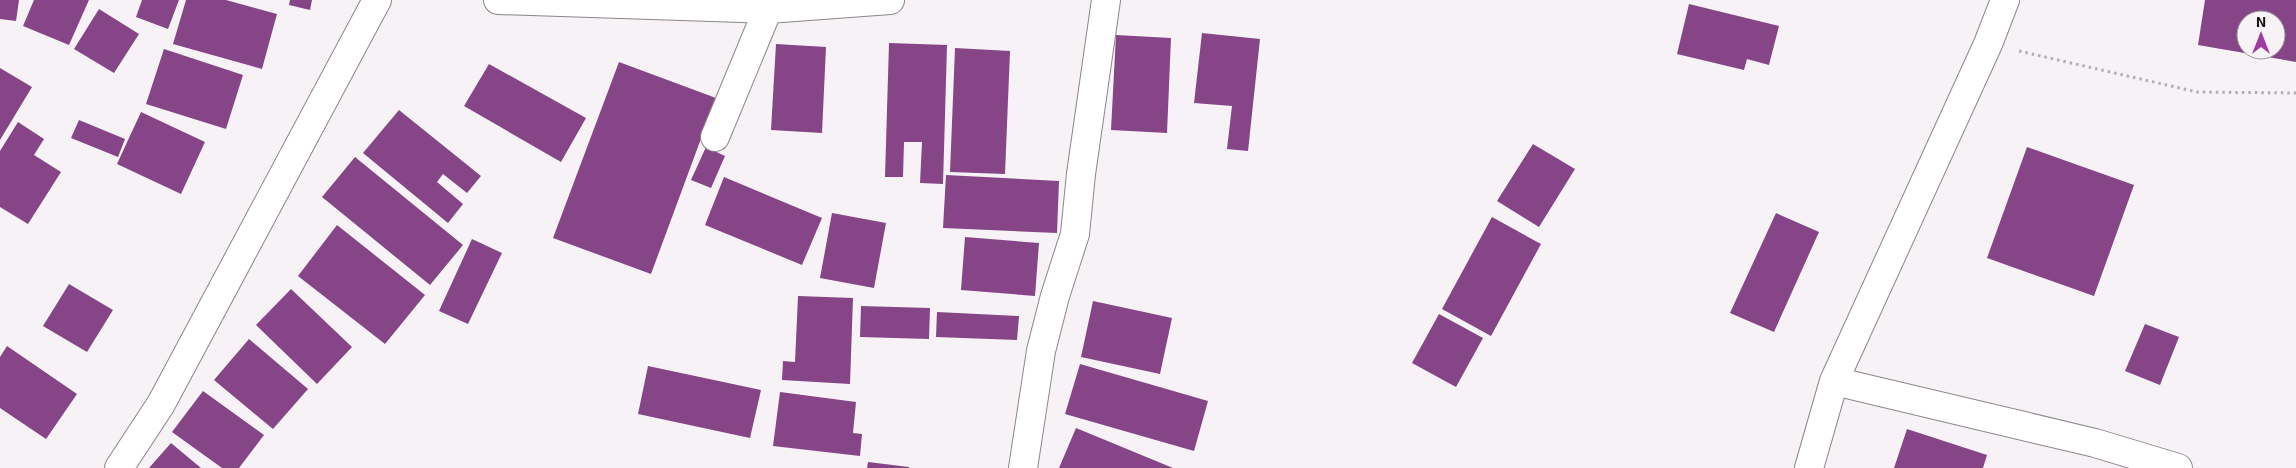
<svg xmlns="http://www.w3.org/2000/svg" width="2296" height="468" viewBox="0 0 2296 468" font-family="'Exo 2',sans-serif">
  <rect width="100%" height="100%" fill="#f6f2f6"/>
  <!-- building -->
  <path fill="#864587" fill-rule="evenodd" d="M0 0H19L16 21 0 19Z
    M34 0H89L69 45 23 26Z
    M142 0H179L168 29 136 17Z
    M186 0H226L277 14 262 69 173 44Z
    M290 0H312L310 10 289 5Z
    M2205 0H2296V62L2198 45ZM2246 20H2276V50H2246Z
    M1689 4 1779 26 1769 65 1747 59 1744 70 1677 54Z
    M99 9 139 34 114 73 74 49Z
    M1202 33 1260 39 1248 151 1227 149 1232 106 1194 103Z
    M1116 35 1171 38 1167 133 1111 130Z
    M889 43 947 45 943 184 920 183 922 142H904L903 177H885Z
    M776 44 826 47 822 133 771 130Z
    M955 48 1010 51 1005 174 950 172Z
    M164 49 243 75 226 129 146 104Z
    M619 62 716 98 651 274 553 238Z
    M489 64 586 118 561 162 464 106Z
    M0 68 32 87 0 140Z
    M399 110 481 176 467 193 443 174 437 182 463 204 448 223 363 153Z
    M141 112 205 142 181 194 117 164Z
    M79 120 125 139 118 157 71 138Z
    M18 122 44 139 34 155 61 172 28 224 0 207V151Z
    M1533 144 1575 169 1539 227 1497 201Z
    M706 147 725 156 711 188 691 180Z
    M2027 147 2134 185 2094 296 1987 258Z
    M355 157 463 245 430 285 322 197Z
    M946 175 1059 181 1057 233 943 228Z
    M724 177 822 218 802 265 705 225Z
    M832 213 886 223 874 288 820 278Z
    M1776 213 1819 232 1774 332 1730 313Z
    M1492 217 1541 244 1491 336 1442 309Z
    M337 225 425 295 385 344 298 276Z
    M965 237 1039 243 1035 296 961 290Z
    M472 239 502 253 468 324 439 311Z
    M69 284 113 310 87 352 43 326Z
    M291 289 352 347 317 384 256 325Z
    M798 296 853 298 850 384 782 380 783 361 795 362Z
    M1093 301 1172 318 1160 374 1081 357Z
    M861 306 930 308 929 339 860 337Z
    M937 312 1019 316 1017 340 936 337Z
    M1439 314 1483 338 1456 387 1412 363Z
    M2145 324 2179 337 2160 385 2125 371Z
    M249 339 308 389 273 429 214 380Z
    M7 346 77 394 46 439 0 408V357Z
    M1080 364 1208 401 1194 451 1065 414Z
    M648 366 761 390 750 438 638 414Z
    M203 391 264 435 239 468H222L172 432Z
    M780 392 856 402 853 433 862 434 860 456 773 446Z
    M1076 428 1173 468H1059Z
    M1907 429 1987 455 1983 468H1894Z
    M171 443 201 468H149Z
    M868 462 909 467V468H867Z"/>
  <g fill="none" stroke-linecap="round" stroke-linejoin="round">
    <!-- street casing -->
    <g stroke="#8a8689" stroke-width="30">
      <path id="street" d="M498 0 768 9 890 0
        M715 137 768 9
        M1834 381 2095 443 2178 468
        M119 468 161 404 377 0
        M1023 468 1041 351 1055 296 1075 234 1081 174 1106 0
        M1809 468 1834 381 1988 44 2005 0"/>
    </g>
    <!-- path -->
    <path stroke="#b1aeb1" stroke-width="3" stroke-dasharray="2.5 4" stroke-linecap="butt" d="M2019 51 2197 92 2296 93"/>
    <!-- street -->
    <use href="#street" stroke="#fff" stroke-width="28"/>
  </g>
  <!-- north arrow -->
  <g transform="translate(2261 35)"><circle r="24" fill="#f6f2f6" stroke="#9b989b"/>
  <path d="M0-4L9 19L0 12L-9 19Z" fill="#9f3ca2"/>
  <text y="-8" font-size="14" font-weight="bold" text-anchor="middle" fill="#121112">N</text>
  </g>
</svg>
